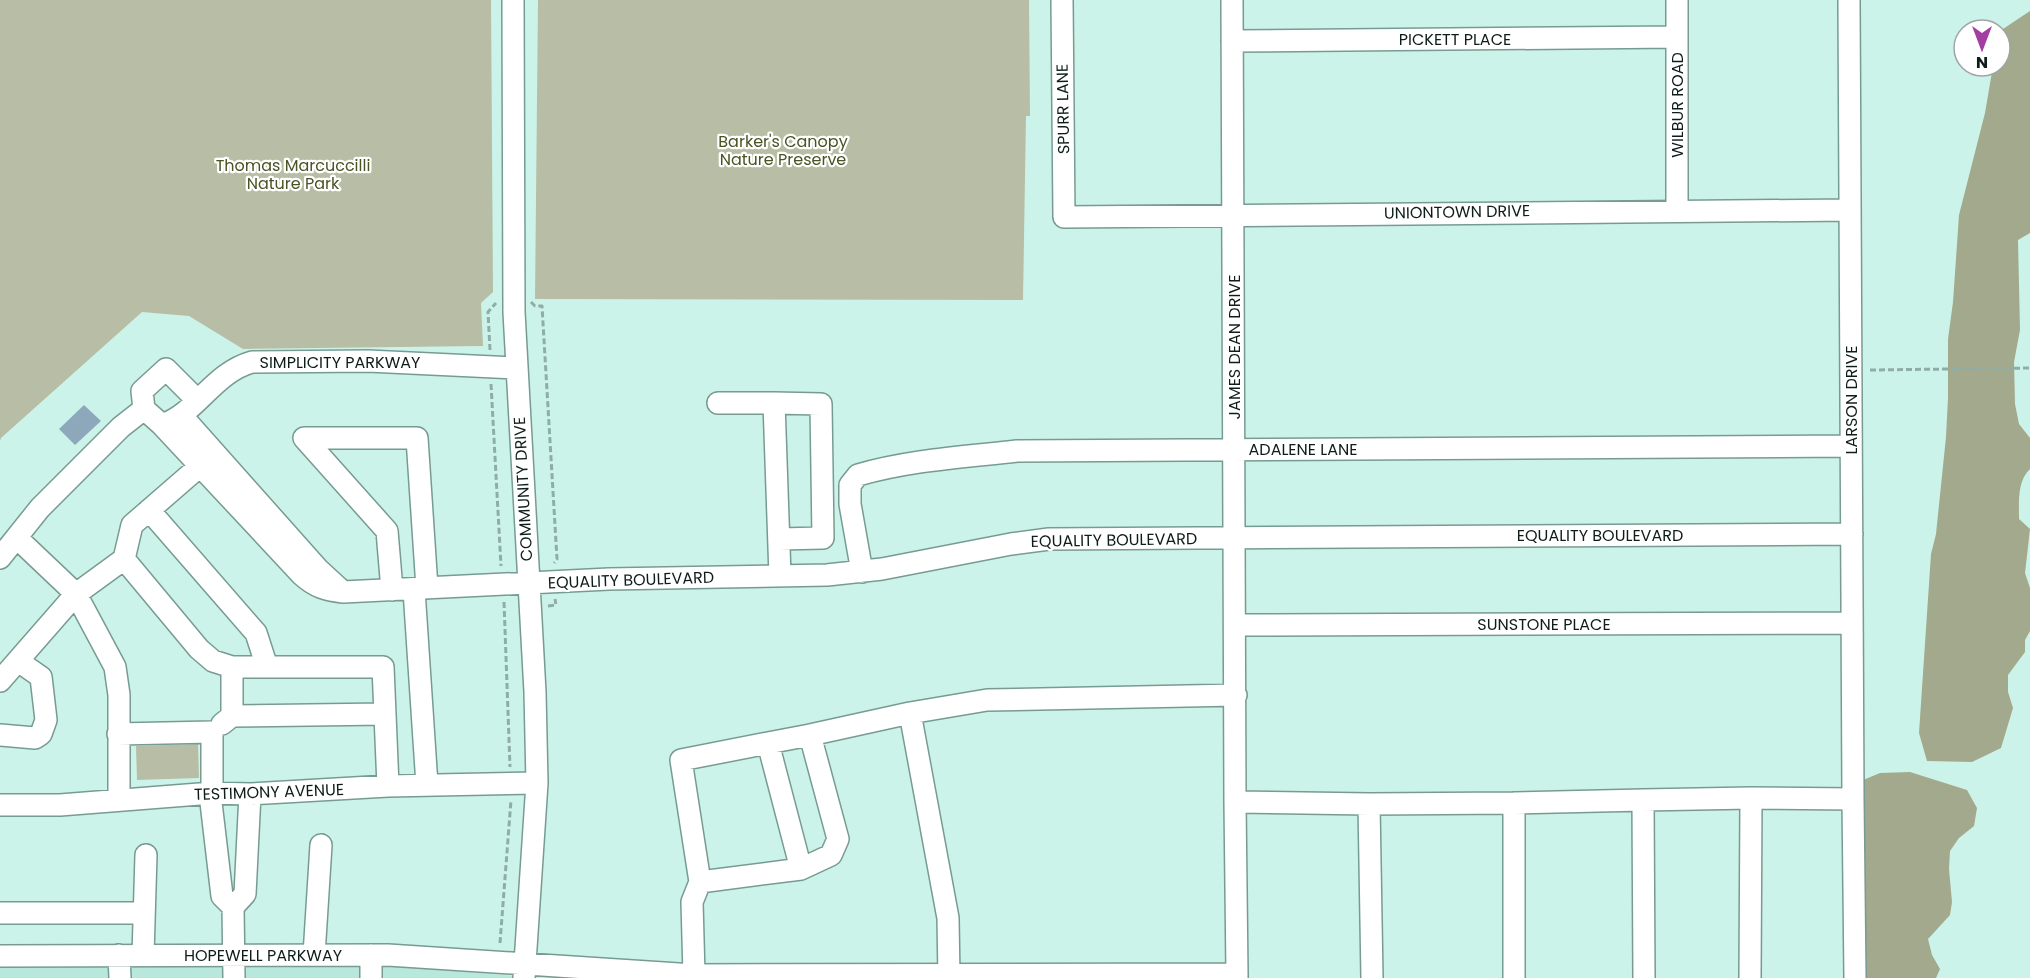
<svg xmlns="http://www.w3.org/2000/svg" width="2030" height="978" viewBox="0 0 2030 978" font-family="Poppins,sans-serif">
  <rect width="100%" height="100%" fill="#ccf3e9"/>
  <!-- built -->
  <path fill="#b8e7dc" d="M326 963 383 964 513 976V978H0V967Z"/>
  <!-- green -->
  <path fill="#b7bea5" d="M0 0H491L493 292 481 303 483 346 243 349 189 316 142 312 1 438 0 441Z
    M538 0H1029L1030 116H1026L1023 300 535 299Z
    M198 744 199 778 137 780 136 746Z"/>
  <!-- forest -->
  <path fill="#a2a98c" d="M2030 11V233L2018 240 2020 330 2014 362 2015 404 2019 424 2030 438V469C2017 481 2019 503 2019 519L2030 529 2025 573 2030 588V631L2025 640V652L2008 675V692L2013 708 2001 748 1972 762 1927 761 1919 733 1931 554 1936 534 1946 437 1948 398V339L1953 302 1959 215 1985 113 1993 66H2000V31Z
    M1910 772 1967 790 1977 808 1974 826 1959 838 1950 851 1949 869 1952 902 1950 915 1928 939 1932 955 1940 969 1936 978H1860L1856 783 1880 773Z"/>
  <!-- water -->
  <path fill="#8da8bb" d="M84 405 101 421 75 445 59 429Z"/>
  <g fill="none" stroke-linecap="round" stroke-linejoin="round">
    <!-- minor casing -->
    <g stroke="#779b92" stroke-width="24">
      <path id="minor" d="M513 0 514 312 535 692 537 783 524 978
        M1062 0 1064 217 1850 210
        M1232 0 1235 802
        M1849 0 1853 799
        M1232 41 1677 37
        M1677 210V0
        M718 403H774L780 576
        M774 403 821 404 823 538 779 539
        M144 409 142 391 166 369 197 400
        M181 415 318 569 343 592
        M162 425C197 413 213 373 252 362L368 361 517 368
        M149 510 256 633 267 667
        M17 538 76 594 115 667 119 695V799
        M0 558 40 508 121 427 144 409 162 425 302 575C315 587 326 590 343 592L609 579 827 575 882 569 1011 544 1049 539 1852 534
        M124 559 132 525 200 466
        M862 572 850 504V485L858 475C909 460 964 457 1017 451L1851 446
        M392 590 387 531 304 438H417L427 588
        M414 590 427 785
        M1236 625 1852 623
        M0 681 76 594 124 559 199 649 213 661 232 667H383L388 786
        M232 716 385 714
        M222 724 232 716V667
        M118 734 212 732V793
        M0 735 35 738 41 734 46 720 41 677 18 661
        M810 735 768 743 801 869 831 855 838 839 810 735 910 713
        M768 743 681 760 700 882 801 869
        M210 794 222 896 233 907 234 978
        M1751 798 1853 799 1855 978
        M1643 800 1751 798 1750 978
        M1514 803 1643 800 1644 978
        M1369 804 1514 803V978
        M0 805H60L212 793 250 794 388 786 537 783
        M233 907 245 894 250 794
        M0 913H144
        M119 955 120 978
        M143 955 146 855
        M314 955 321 845
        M371 955V978
        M0 956 388 955 694 975 1237 974V978
        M1237 974 1235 802 1369 804 1372 978
        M694 975 692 902 700 882
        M949 978 948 918 910 713 987 700 1236 695"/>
    </g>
    <!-- path -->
    <path stroke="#8eada6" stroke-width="3" stroke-dasharray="6 3" stroke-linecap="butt" d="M531 302 535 306H542L557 559 554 563
      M490 350 488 312 496 303
      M1870 370 2030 368
      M491 384 501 566
      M504 602 510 767
      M548 606 556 605 555 599
      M500 943 511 800"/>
    <!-- minor -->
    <use href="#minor" stroke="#fff" stroke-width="21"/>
  </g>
  <g text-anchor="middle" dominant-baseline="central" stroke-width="4.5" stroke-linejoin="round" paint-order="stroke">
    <!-- street labels -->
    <g font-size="16" fill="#0e1d1a" stroke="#fff">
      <text x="1455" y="39">PICKETT PLACE</text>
      <text transform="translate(1677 105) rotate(-90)">WILBUR ROAD</text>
      <text transform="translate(1063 109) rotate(-91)">SPURR LANE</text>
      <text transform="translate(1457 212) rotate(-1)">UNIONTOWN DRIVE</text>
      <text transform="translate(1234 347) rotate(-90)">JAMES DEAN DRIVE</text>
      <text x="340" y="362">SIMPLICITY PARKWAY</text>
      <text transform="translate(1851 400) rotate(-90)">LARSON DRIVE</text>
      <text x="1303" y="449">ADALENE LANE</text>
      <text transform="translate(523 489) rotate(-93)">COMMUNITY DRIVE</text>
      <text x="1600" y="535">EQUALITY BOULEVARD</text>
      <text transform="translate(1114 540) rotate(-1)">EQUALITY BOULEVARD</text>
      <text transform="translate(631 580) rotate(-2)">EQUALITY BOULEVARD</text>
      <text x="1544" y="624">SUNSTONE PLACE</text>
      <text transform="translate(269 792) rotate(-2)">TESTIMONY AVENUE</text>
      <text x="263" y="955">HOPEWELL PARKWAY</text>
    </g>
    <!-- park labels -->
    <g font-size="16" fill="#4a5323" stroke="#fff">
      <text x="783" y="141">Barker's Canopy<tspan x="783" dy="18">Nature Preserve</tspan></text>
      <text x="293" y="165">Thomas Marcuccilli<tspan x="293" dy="18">Nature Park</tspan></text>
    </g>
  </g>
  <!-- north arrow -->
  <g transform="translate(1982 48) rotate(180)"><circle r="28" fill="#ffffff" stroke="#9fa5a3" stroke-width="1.5"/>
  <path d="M0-4.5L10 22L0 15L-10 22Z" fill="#a43da1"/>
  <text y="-9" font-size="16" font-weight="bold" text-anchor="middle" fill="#0e1d1a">N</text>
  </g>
</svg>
